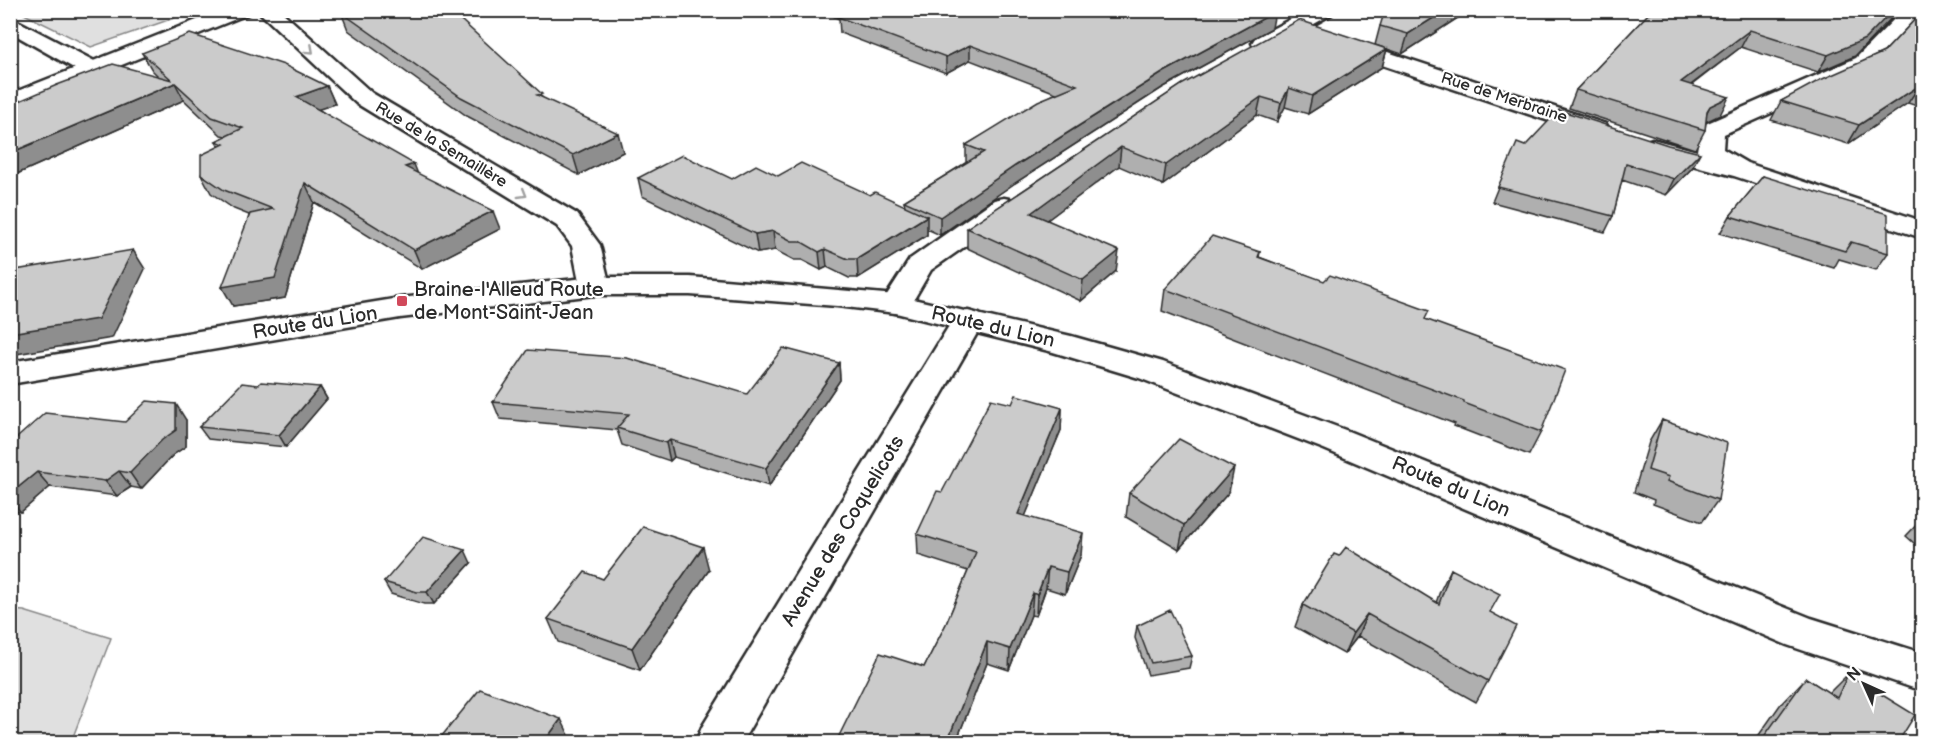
<svg xmlns="http://www.w3.org/2000/svg" width="1933" height="753" viewBox="0 0 1933 753" font-family="'Balsamiq Sans',sans-serif">
  <rect width="100%" height="100%" fill="#fff"/>
  <filter id="ink" filterUnits="userSpaceOnUse"><feTurbulence type="fractalNoise" baseFrequency=".0167" numOctaves="2"/><feDisplacementMap in="SourceGraphic" scale="12" xChannelSelector="R" yChannelSelector="G"/><feConvolveMatrix kernelMatrix="1 2 1 2 8 2 1 2 1" color-interpolation-filters="sRGB"/></filter>
  <g filter="url(#ink)">
    <!-- green -->
    <path fill="#e0e0e0" stroke="#868686" stroke-width="1.5" d="M162 10 174 18 91 47 18 11Z
      M11 610 24 611 111 638 71 742H11Z"/>
    <g fill="none" stroke-linecap="round" stroke-linejoin="round">
      <!-- street casing -->
      <g stroke="#2b2b2b" stroke-width="5">
        <path id="street" d="M257 10H280L372 93 577 214 600 245 610 286 606 292 595 295 584 292 580 286 572 246 557 226 356 103Z
          M1308 10H1335L1332 14 1271 48 1263 50 1255 48 1252 43 1255 38Z
          M1903 10H1922V14L1872 68 1724 134 1723 149 1747 163 1922 221V238L1734 176 1643 152 1639 147 1643 142 1652 139 1697 151 1700 130 1703 125 1856 58Z
          M10 17 102 65 105 70 102 75 94 77 86 75 10 32Z
          M1342 37 1606 124 1609 129 1606 134 1597 136 1588 134 1334 49 1331 44 1334 39Z
          M1004 198 1014 200 1018 206 1014 212 931 270 907 311 896 313 885 311 881 304 910 259 994 200Z
          M968 311 979 314 984 321 742 742H696L702 727 952 321 957 314Z"/>
      </g>
      <!-- secondary casing -->
      <g stroke="#2b2b2b" stroke-width="5">
        <path id="secondary" d="M222 10H251L248 14 10 110V94Z
          M595 277H690L896 295 1071 336 1163 362 1348 431 1811 618 1922 653V691L1787 645 1324 449 1139 378 1053 352 896 313 837 306 690 295H595L400 318 10 384V362L400 298Z"/>
      </g>
      <!-- street -->
      <use href="#street" fill="#fff" fill-rule="evenodd"/>
      <!-- secondary -->
      <use href="#secondary" fill="#fff" fill-rule="evenodd"/>
    </g>
    <!-- wall -->
    <path fill="#afafaf" stroke="#2b2b2b" stroke-width="1.5" d="M347 10H473L456 17 543 98 623 152 579 175 467 116 348 30 341 12Z
      M820 10H1268L1272 28 1162 88 1015 183 940 235 927 229V235L858 278H849L827 267 821 270 802 260H794L775 250 758 253 642 196 638 178 732 179 778 176 870 195 905 206 904 201 967 162H966V145L1056 93 970 60 946 73 840 33 839 19Z
      M1470 10 1402 54 1375 45 1380 26Z
      M1652 10H1899L1855 56 1818 72 1741 47 1692 85 1720 115 1706 122 1705 130 1695 149 1569 108 1576 90Z
      M1923 11V105L1920 107 1908 103 1848 144 1771 120 1781 101 1884 52Z
      M1387 49 1382 67 1308 114 1285 107 1277 122 1257 115 1163 185 1119 166 1047 220 1116 271 1081 301 967 248V228L1183 84Z
      M142 53 327 86 335 104 318 109 418 174 500 229 422 269 314 202 285 298 233 306 249 215 234 209 211 193 201 174 219 146 216 141 226 136 221 135 184 100 10 177V105L158 76 152 70Z
      M1525 146 1692 168 1666 195 1622 180 1613 216 1605 232 1492 202 1498 187Z
      M1763 176 1888 253 1876 270 1839 259 1834 268 1720 233 1730 216Z
      M1260 252 1259 257 1426 320 1541 432 1529 455 1454 426 1455 424 1162 311 1165 289Z
      M839 363 840 380 769 486 674 457 670 461 622 445 617 430 500 419 493 402 747 394Z
      M320 387 327 399 286 447 208 439 199 427Z
      M1012 404 1062 408 1061 430 1025 516 1081 555 1065 594 1046 588 1036 616 1031 615 1009 670 987 663 956 742H836L924 667 946 624 968 571 918 555 917 534 942 492Z
      M186 420V446L173 455 141 489 131 487 117 496 50 487 21 512 10 511V444Z
      M1662 420 1718 500 1702 522 1653 504 1654 500 1634 492 1649 442Z
      M1229 492 1179 549 1126 517 1129 493Z
      M1923 518V551L1906 536Z
      M1339 556 1436 603 1440 591 1451 569 1490 612 1488 681 1476 702 1358 636 1344 654 1295 627 1303 605Z
      M471 563 434 604H424L391 594 384 582Z
      M709 570 640 670 558 642 548 619 603 579Z
      M1137 626 1192 656 1189 668 1148 675 1135 638Z
      M1848 674 1900 739 1905 742H1754L1780 705 1806 678 1829 693Z"/>
    <!-- shaded-wall -->
    <path fill="#8e8e8e" stroke="#2b2b2b" stroke-width="1.5" d="M444 10H473L447 20Z
      M1446 10H1470L1402 54 1408 34Z
      M1893 10H1899L1855 56 1818 72 1828 55Z
      M1275 12 1272 28 1162 88 1015 183 940 235V217L1015 166 1164 72Z
      M1750 30 1741 47 1672 99 1681 82Z
      M970 45V60L946 73V57Z
      M1387 49 1382 67 1308 114 1312 96Z
      M175 83 184 100 10 177V153Z
      M1920 85 1908 103 1848 144 1859 125Z
      M327 86 335 104 304 114 296 97Z
      M1289 88 1285 107 1277 122 1281 103Z
      M1261 97 1257 115 1163 185 1166 165Z
      M1729 97 1720 115 1701 124 1698 130 1710 106Z
      M618 133 623 152 579 175 573 155Z
      M1121 147 1119 166 1030 233 1031 213Z
      M1700 153 1692 168 1666 195 1674 179Z
      M414 164 421 182 405 167Z
      M305 183 314 202 285 298 233 306 222 287Z
      M493 211 500 229 422 269 414 250Z
      M927 216V235L858 278 857 259Z
      M773 231 775 250 758 253 755 234Z
      M825 249 827 267 821 270 819 252Z
      M133 250 145 269 112 338 10 355V333Z
      M1119 251 1116 271 1081 301 1083 280Z
      M839 363 840 380 769 486 766 468Z
      M320 387 327 399 286 447 279 435Z
      M176 404 186 420V446L173 455 141 489 130 473Z
      M1062 408 1061 430 1017 536 1018 514Z
      M670 440 674 457 670 461 666 443Z
      M1234 468 1229 492 1179 549 1184 525Z
      M119 471 131 487 117 496 105 481Z
      M37 472 50 487 21 512 10 500V494Z
      M1083 533 1081 555 1065 594 1067 572Z
      M703 547 709 570 640 670 632 648Z
      M465 550 471 563 434 604 427 592Z
      M1048 567 1046 588 1036 616 1037 595Z
      M1033 593 1031 615 1009 670 1010 649Z
      M1367 614 1358 636 1344 654 1353 633Z
      M987 642V663L956 742H947Z
      M561 719 572 741 571 742H544Z"/>
    <!-- building -->
    <path fill="#cbcbcb" stroke="#2b2b2b" stroke-width="1.5" d="M347 10H450L542 94 537 95 618 133 573 155 461 97 341 12Z
      M853 10H1268L1275 12 1164 72 1015 166 940 217 904 201 984 152 966 145 1038 101 1077 85 970 45 946 57 838 17Z
      M1385 10H1446L1408 34 1380 26Z
      M1652 10H1893L1865 39 1828 55 1750 30 1681 82 1729 97 1710 106 1707 111 1705 130 1576 90Z
      M1923 11V86L1920 85 1859 125 1781 101 1818 81 1884 52Z
      M1299 20 1387 49 1312 96 1289 88 1281 103 1261 97 1166 165 1121 147 1031 213 1119 251 1083 280 967 228 1183 84Z
      M190 34 284 65 327 86 296 97 414 164 405 167 493 211 414 250 305 183 275 278 222 287 250 214 273 209 224 190 201 174V155L224 144 216 141 243 128 212 117 175 83 10 153V105L57 85 113 64 172 80 142 53Z
      M1559 110 1668 145 1700 153 1674 179 1626 164 1613 216 1498 187 1517 143 1525 146Z
      M682 155 732 179 756 165 778 176 801 163 870 195 875 192 927 216 857 259H848L825 249 819 252 800 241H792L773 231 755 234 638 178Z
      M1763 176 1888 214V253L1851 242 1845 251 1730 216Z
      M1212 236 1260 252 1258 257 1324 281 1330 275 1429 311 1425 319 1565 370 1541 432 1464 403V401L1165 289Z
      M133 250 98 319 10 333V271Z
      M783 348 839 363 766 468 670 440 666 443 617 428 629 414 493 402 528 350 627 358 747 394Z
      M261 382 320 387 279 435 199 427 242 383 258 385Z
      M1016 395 1062 408 1018 514 1083 533 1067 572 1048 567 1037 595 1033 593 1010 649 987 642 947 742H836L880 653 924 667 946 624 976 552 917 534 937 491 942 492 991 399 1012 404Z
      M147 401 176 404V430L162 440 130 473 119 471 105 481 37 472 10 494V444L45 413 125 422Z
      M1662 420 1727 443 1718 500 1667 481 1669 477 1648 470Z
      M1179 439 1234 468 1184 525 1129 493Z
      M643 527 703 547 632 648 548 619 585 572 603 579Z
      M423 537 465 550 427 592H417L384 582Z
      M1346 547 1439 604 1451 569 1500 594 1490 612 1516 626 1488 681 1367 614 1353 633 1303 605 1334 554 1339 556Z
      M1170 610 1192 656 1151 663 1137 626Z
      M1848 674 1915 715 1900 739 1905 742H1760L1806 678 1837 698Z
      M480 689 561 719 544 742H437Z"/>
    <!-- one-way arrows -->
    <defs><path id="oneway-chevron" d="M-2-3.5L2.5 0L-2 3.5" fill="none" stroke-width="1.6" stroke-linecap="round" stroke-linejoin="round" transform="scale(1.5)"/></defs>
    <g stroke="#a0a0a0">
      <use href="#oneway-chevron" transform="translate(310 50) rotate(42)"/>
      <use href="#oneway-chevron" transform="translate(523 194) rotate(31)"/>
    </g>
  </g>
  <!-- markers -->
  <rect fill="#d1495b" stroke="#fff" stroke-width="2" x="396" y="295" width="12" height="12" rx="3"/>
  <g text-anchor="middle" dominant-baseline="central" stroke-width="4.5" stroke-linejoin="round" paint-order="stroke">
    <!-- far-street labels -->
    <g font-size="16" fill="#2b2b2b" stroke="#fff">
      <text transform="translate(1504 98) rotate(18)">Rue de Merbraine</text>
      <text transform="translate(441 145) rotate(31)">Rue de la Semaillère</text>
    </g>
    <!-- poi labels -->
    <g font-size="20" fill="#2b2b2b" stroke="#fff" text-anchor="start">
      <text x="414" y="290">Braine-l'Alleud Route<tspan x="414" dy="23">de Mont-Saint-Jean</tspan></text>
    </g>
    <!-- street labels -->
    <g font-size="20" fill="#2b2b2b" stroke="#fff">
      <text transform="translate(315 323) rotate(-9)">Route du Lion</text>
      <text transform="translate(993 327) rotate(13)">Route du Lion</text>
      <text transform="translate(1451 487) rotate(23)">Route du Lion</text>
      <text transform="translate(843 531) rotate(-59)">Avenue des Coquelicots</text>
    </g>
  </g>
  <!-- margin -->
  <rect width="1933" height="753" fill="none" stroke="#fff" stroke-width="36"/>
  <rect x="18" y="18" width="1897" height="717" fill="none" stroke="#2b2b2b" stroke-width="2" filter="url(#ink)"/>
  <!-- north arrow -->
  <g transform="translate(1864 684) rotate(315)" stroke="#ffffff" stroke-width="4.5" paint-order="stroke">
  <path d="M0-4.5L10 22L0 15L-10 22Z" fill="#2b2b2b"/>
  <text y="-9" font-size="16" font-weight="bold" text-anchor="middle" fill="#2b2b2b">N</text>
  </g>
</svg>
